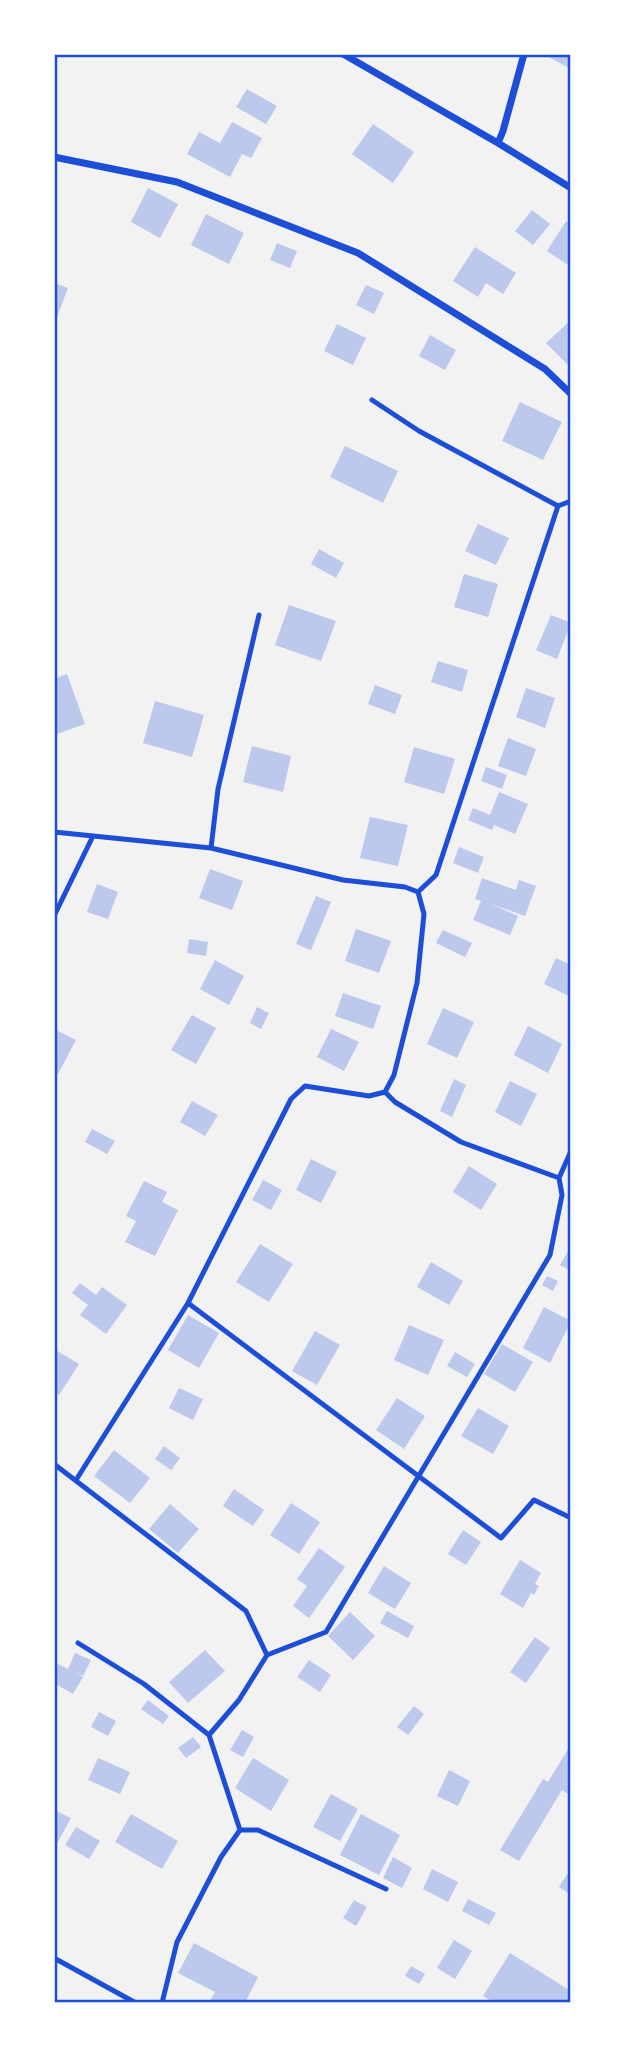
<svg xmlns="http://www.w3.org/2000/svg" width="625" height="2057" viewBox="0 0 625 2057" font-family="Barlow,sans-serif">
  <rect width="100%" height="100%" fill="#f2f2f2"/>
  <!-- building -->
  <path fill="#bdc9ec" d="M543 54H571V69Z
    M247 89 277 106 266 124 236 107Z
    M232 122 262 138 251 158 242 154 230 177 187 154 199 132 220 143Z
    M373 124 414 152 393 183 352 154Z
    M148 188 178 204 160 238 131 222Z
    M532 210 550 224 533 245 515 231Z
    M206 214 244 233 229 264 191 245Z
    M566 221 571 224V267L547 251Z
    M277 243 297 251 290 268 270 260Z
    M475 247 516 273 503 294 486 283 478 297 453 281Z
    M54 283 68 288 57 317 54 316Z
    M366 285 384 293 374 314 356 305Z
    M571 320V368L546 343Z
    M337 324 366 338 353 365 324 351Z
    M430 335 456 350 445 370 419 356Z
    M520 402 562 422 543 460 502 441Z
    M345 446 398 471 383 503 330 477Z
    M478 524 509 538 496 565 465 551Z
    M319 549 344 563 336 578 311 564Z
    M464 574 498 584 488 617 454 607Z
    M289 605 336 621 321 661 275 645Z
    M551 615 571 623 557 659 536 650Z
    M438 661 468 670 462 692 431 682Z
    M67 674 85 724 54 735V679Z
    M375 685 402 695 395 714 368 704Z
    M526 688 555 698 545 728 516 717Z
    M155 701 204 715 192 757 143 743Z
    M508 738 536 749 526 776 498 766Z
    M252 746 291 756 283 792 243 782Z
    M414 747 455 759 444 794 404 782Z
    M486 767 507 775 502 789 481 781Z
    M499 792 528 804 515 834 494 825 492 830 468 820 473 808 490 815Z
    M370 817 408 825 398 866 360 858Z
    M459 847 484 857 478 873 453 863Z
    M210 869 243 881 232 910 199 898Z
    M482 878 516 890 519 880 536 886 525 916 491 904 518 916 510 935 473 920 481 901 475 899Z
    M97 884 118 892 108 919 87 912Z
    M316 896 331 902 311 950 296 944Z
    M356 929 391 941 379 973 345 961Z
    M443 930 472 943 465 957 436 943Z
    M189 939 208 942 206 956 187 953Z
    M556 958 571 965V997L544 984Z
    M215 960 244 976 229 1005 200 989Z
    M343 993 381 1006 373 1029 335 1016Z
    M257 1007 269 1013 261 1029 250 1023Z
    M443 1008 474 1022 457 1058 427 1044Z
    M192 1015 216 1028 196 1064 171 1050Z
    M528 1026 562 1044 548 1073 514 1055Z
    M54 1029 76 1040 58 1074 54 1072Z
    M331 1029 359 1042 344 1071 317 1057Z
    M454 1079 466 1085 452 1117 440 1111Z
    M510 1081 537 1094 521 1126 495 1112Z
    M192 1101 218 1115 205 1136 180 1122Z
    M92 1129 115 1141 107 1154 85 1142Z
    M311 1159 337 1172 321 1203 296 1190Z
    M469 1166 497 1184 481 1210 453 1192Z
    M263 1180 282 1190 271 1210 252 1200Z
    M144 1181 167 1192 162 1202 178 1210 155 1256 125 1242 136 1221 126 1216Z
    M260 1244 293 1264 269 1302 236 1282Z
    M571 1246V1271L560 1265Z
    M431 1262 463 1281 449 1305 417 1287Z
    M547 1276 558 1281 553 1291 542 1285Z
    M80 1283 96 1295 102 1287 127 1305 106 1334 80 1315 88 1305 72 1293Z
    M544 1307 571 1321 550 1363 523 1348Z
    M188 1315 219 1333 199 1368 168 1350Z
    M409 1325 444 1340 428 1375 394 1360Z
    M315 1331 340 1345 317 1385 292 1371Z
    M502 1344 533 1362 515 1392 484 1374Z
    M54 1349 79 1364 59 1395 54 1392Z
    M455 1352 475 1364 467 1377 447 1366Z
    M179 1388 203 1399 193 1420 169 1408Z
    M397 1398 425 1416 404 1449 376 1430Z
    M478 1408 509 1426 493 1454 461 1436Z
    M164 1446 180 1458 171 1470 155 1459Z
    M114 1450 150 1478 130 1503 94 1476Z
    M234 1489 264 1510 253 1526 223 1506Z
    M291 1503 320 1522 299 1554 270 1535Z
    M170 1504 199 1529 178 1553 149 1529Z
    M463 1530 481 1542 466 1565 448 1554Z
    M319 1548 345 1567 309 1618 293 1606 307 1586 297 1579Z
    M520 1560 541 1573 535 1584 539 1586 534 1595 531 1593 523 1608 500 1594Z
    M384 1566 411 1583 395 1609 368 1593Z
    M387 1611 414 1626 408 1638 380 1623Z
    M350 1612 375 1636 353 1660 328 1636Z
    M535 1637 550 1648 526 1683 510 1672Z
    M205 1650 225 1671 188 1703 169 1682Z
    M75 1653 91 1660 83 1676 75 1672 83 1677 73 1694 54 1683V1671L58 1664 68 1669Z
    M309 1660 331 1675 320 1692 297 1677Z
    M148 1700 169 1716 163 1724 141 1709Z
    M414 1706 424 1714 408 1735 397 1727Z
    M99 1712 116 1721 108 1736 91 1727Z
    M242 1730 254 1737 243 1757 230 1750Z
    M193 1737 201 1747 186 1758 178 1748Z
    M571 1744V1796L562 1790 519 1861 500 1850 543 1779 548 1782Z
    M98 1758 130 1772 120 1794 88 1780Z
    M253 1758 289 1780 271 1811 235 1788Z
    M449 1770 470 1781 458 1806 437 1796Z
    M331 1794 358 1809 340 1841 313 1827Z
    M54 1810 71 1818 54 1849Z
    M131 1814 178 1841 162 1869 115 1842Z
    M361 1814 400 1835 379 1875 340 1855Z
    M76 1827 100 1841 89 1859 65 1845Z
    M393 1857 412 1868 402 1888 383 1878Z
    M571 1868V1895L559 1887Z
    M432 1869 458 1882 448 1902 423 1889Z
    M468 1899 496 1913 489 1925 462 1911Z
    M354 1900 367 1907 356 1926 343 1918Z
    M454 1940 472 1951 455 1979 437 1968Z
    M194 1943 258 1977 245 2003H209L215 1992 178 1973Z
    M510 1953 571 1991V2003H495L483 1996Z
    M411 1966 425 1974 419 1984 405 1976Z"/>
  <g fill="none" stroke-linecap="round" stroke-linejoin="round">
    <!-- service -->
    <path stroke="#1d4ed8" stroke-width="5" d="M372 400 419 431 558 506
      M558 506 571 501
      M54 832 211 848 343 880 405 887 418 892
      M211 848 218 789 259 615
      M418 892 436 875 558 506
      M54 916 93 836
      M385 1092 395 1102 461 1142 559 1178
      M188 1303 501 1538 534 1500 571 1518
      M54 1464 246 1611 267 1655
      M76 1480 188 1303 291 1099 305 1086 369 1096 385 1092 394 1075 417 983 424 914 418 892
      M78 1643 144 1684 209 1735
      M240 1830H258L386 1889
      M54 1958 136 2003
      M162 2003 177 1942 221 1857 240 1830 209 1735 239 1700 267 1655 326 1632 550 1255 562 1195 559 1178 571 1151"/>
    <!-- minor -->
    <path stroke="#1d4ed8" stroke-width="7" d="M343 54 498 143 571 188
      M498 143 503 131 524 54
      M54 157 177 182 358 253 545 369 571 394"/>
  </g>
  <!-- border -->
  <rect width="625" height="2057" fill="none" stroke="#ffffff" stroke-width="112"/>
  <rect x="56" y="56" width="513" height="1945" fill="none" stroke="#1d4ed8" stroke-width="2.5"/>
</svg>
